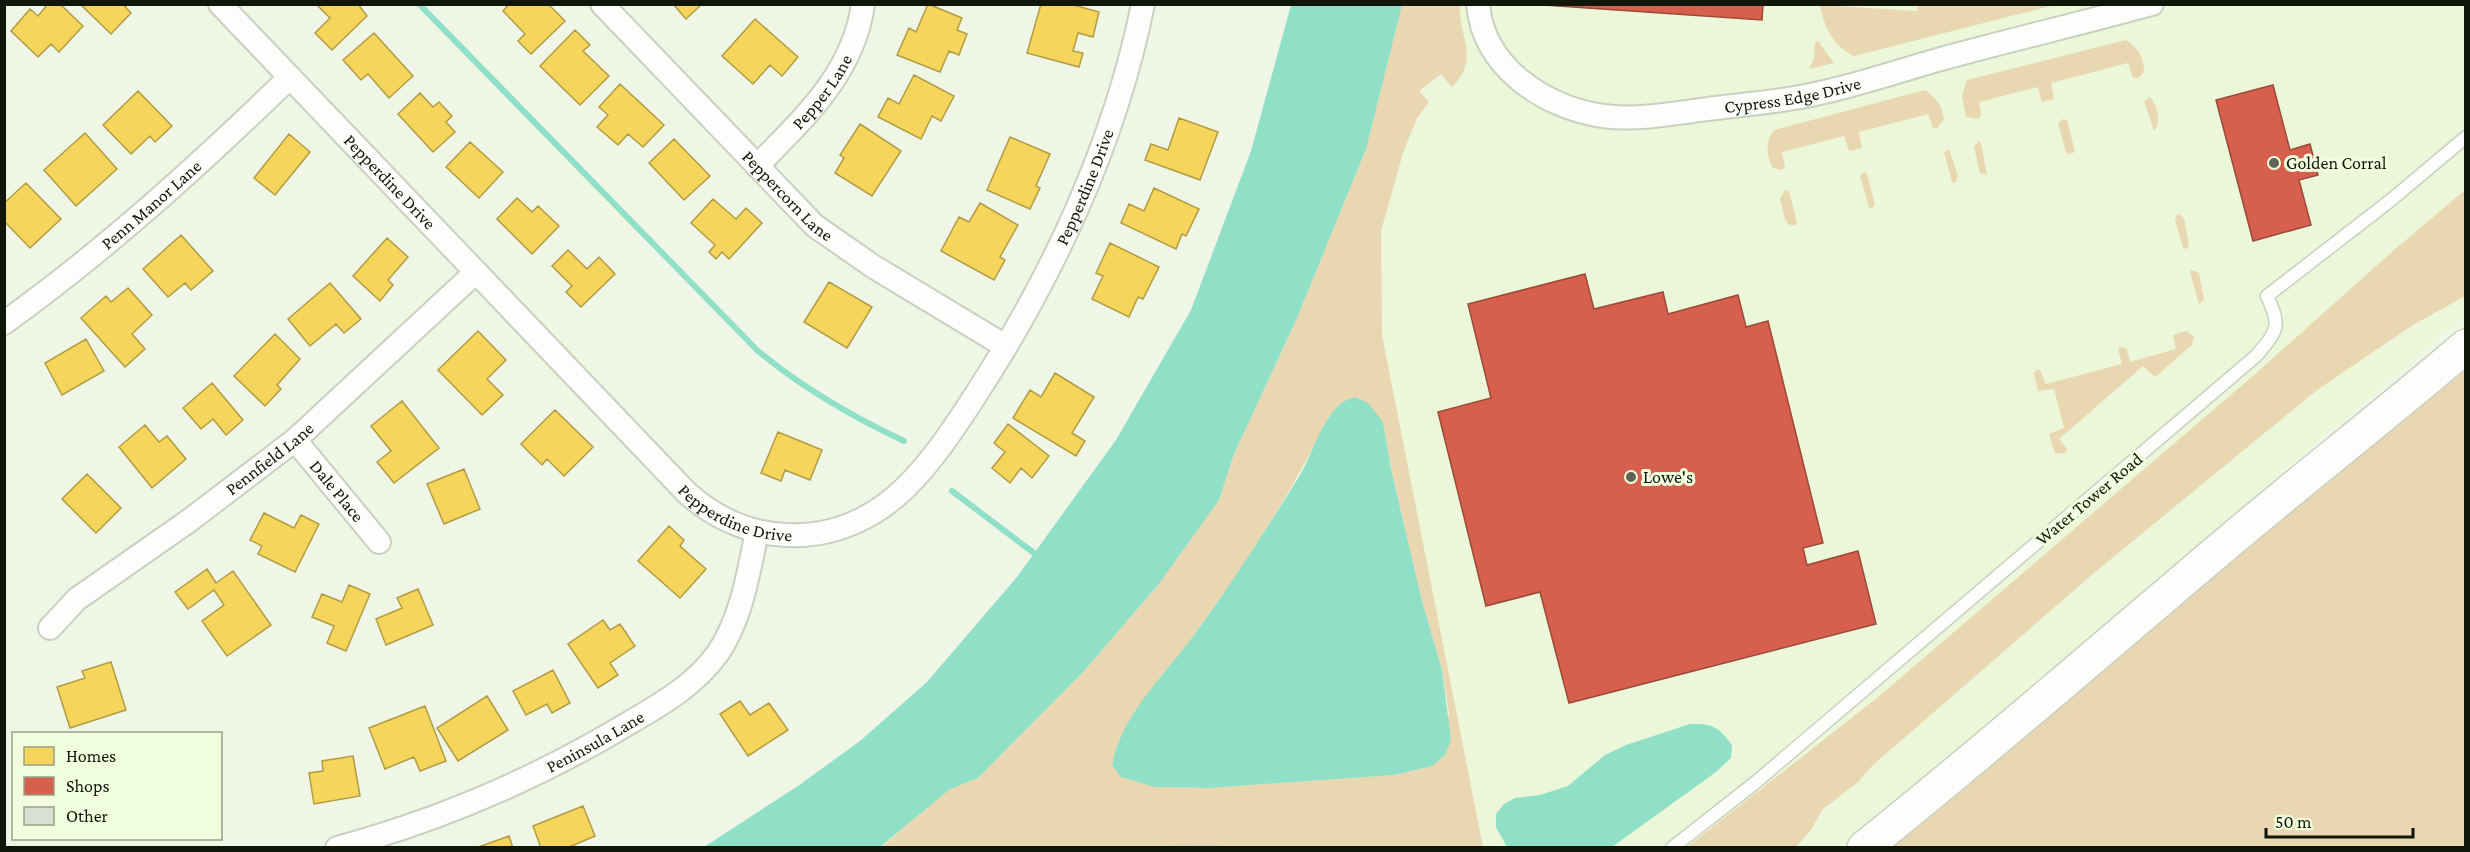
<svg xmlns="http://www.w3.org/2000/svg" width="2470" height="852" viewBox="0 0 2470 852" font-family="'Crimson Pro',serif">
  <rect width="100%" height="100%" fill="#f0f6e5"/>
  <!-- built -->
  <path fill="#ebf7d8" d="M1402 5H2465V316L1843 847H1483L1382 335 1303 304 1366 149Z"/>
  <!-- green -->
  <path fill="#e9d7b2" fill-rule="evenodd" d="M1918 4H2055V5L1854 56C1833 46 1824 27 1820 5L1917 11Z
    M1402 5H1460C1458 37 1481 57 1452 87L1441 74 1419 91 1429 102 1417 118 1403 153 1381 231 1382 335 1483 847 880 848 950 788 978 778 1084 671 1158 585 1219 500 1234 454 1297 318 1366 149ZM1329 416 1383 422 1391 469 1422 601 1442 670 1449 715 1432 766 1393 775 1210 788 1155 787 1112 765C1121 716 1163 678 1192 638 1243 567 1291 495 1329 416Z
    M2126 40C2138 48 2144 57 2144 72L2138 78H2133L2128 63 2051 83 2054 99 2042 102 2038 87 1979 102 1981 116 1978 119 1966 117 1962 96 1967 80Z
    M1818 41 1834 63 1809 69 1814 58 1815 42Z
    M1925 90C1936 98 1943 106 1944 120L1937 128H1933L1928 114 1859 132 1862 148 1849 151 1844 136 1782 152 1785 167 1782 170 1773 168C1766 155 1765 142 1774 130Z
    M2150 97C2157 105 2162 123 2154 131L2144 101Z
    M2063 119 2067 120 2075 152 2069 154 2066 152 2058 123Z
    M1979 141 1981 143 1987 175 1980 173 1974 147Z
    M1949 149 1958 176 1955 183 1952 182 1944 152Z
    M1865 172 1867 174 1875 205 1872 208 1869 207 1860 176Z
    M1785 190 1789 191 1797 223 1794 226 1788 224 1785 219 1780 199Z
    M2465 190V296L2413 325 2317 390 2094 573 1873 765 1857 783 1823 809 1810 831 1796 847H1687L1877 698 2254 375 2393 251Z
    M2179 214 2184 218 2189 246 2186 249 2183 248 2175 220 2176 216Z
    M2191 270 2199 273 2204 300 2199 304 2190 272Z
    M2186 331 2194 336 2192 345 2155 377 2143 366 2059 439 2067 449 2065 454 2055 453 2049 434 2064 428 2054 389 2038 391 2034 374 2036 370H2040L2046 384 2122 364 2118 349 2121 347 2127 349 2130 362 2176 349 2173 335Z
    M2465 371V847L1880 848 2226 562Z"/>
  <!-- water -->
  <path fill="#90dfc7" d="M1291 5H1402L1366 149 1297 318 1234 454 1219 500 1158 585 1084 671 978 778 950 789 880 847H704L798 786 860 741 927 682 1017 577 1116 440 1191 310 1251 151Z
    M1355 397 1368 403 1383 422 1391 469 1422 601 1442 670 1451 740 1445 755 1432 766 1394 775 1210 788 1155 787 1121 777 1112 765C1121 716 1162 678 1191 639 1229 588 1263 534 1297 480 1312 457 1319 424 1339 405 1343 401 1350 399 1355 397Z
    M1690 724C1713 724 1718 726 1732 745L1731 758 1716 772 1612 847H1507L1496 827V814L1504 804 1515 798 1540 795 1568 786 1605 755 1626 745Z"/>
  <!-- homes -->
  <path fill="#f6d55c" stroke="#b19c43" stroke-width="1.5" d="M48 4H60L83 26 59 52 51 44 38 57 11 31 30 9 38 16Z
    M80 4H123L131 13 111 34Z
    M316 4H358L367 16 332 50 315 33 330 18Z
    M509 4H548L565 21 531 54 518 41 525 34 503 11Z
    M673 4H702L686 19Z
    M928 4 962 18 957 30 967 34 959 55 949 51 940 72 897 55 909 28 916 32Z
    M1041 4H1070L1099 12 1093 37 1078 33 1073 51 1083 53 1079 67 1027 53Z
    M755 19 798 57 782 76 770 65 753 84 722 56Z
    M575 30 590 45 583 51 609 76 580 105 540 66Z
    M374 33 413 76 389 98 368 74 361 80 343 60Z
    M914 75 954 96 941 121 932 116 921 139 878 117 888 98 899 104Z
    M620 84 664 125 643 147 628 134 618 145 597 127 608 115 599 107Z
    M138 91 172 126 155 142 150 136 131 154 103 125Z
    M420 93 433 107 439 102 452 116 446 122 455 132 433 152 398 114Z
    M1179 118 1218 132 1200 180 1145 160 1151 144 1168 150Z
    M860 124 901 151 872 196 835 173 844 158 840 155Z
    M85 133 117 169 76 206 44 170Z
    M289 134 310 152 275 195 254 178Z
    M1010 137 1050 154 1036 186 1040 188 1030 209 987 190Z
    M674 139 710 176 684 200 649 163Z
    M470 142 503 172 479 198 446 167Z
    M26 183 61 219 30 248 4 221V203Z
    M1154 188 1199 209 1186 236 1182 234 1176 249 1121 223 1129 204 1144 211Z
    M517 198 532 212 538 206 559 226 532 254 497 219Z
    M713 199 736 219 746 208 762 223 729 259 722 252 716 259 709 252 715 245 691 223Z
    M980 203 1018 225 1000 257 1005 260 994 280 941 251 959 217 969 222Z
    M181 235 213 271 191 290 185 283 168 297 143 269Z
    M387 238 408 257 388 280 393 285 380 301 353 276Z
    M1110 243 1159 267 1143 299 1138 297 1129 317 1092 299 1103 276 1096 273Z
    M568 250 587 269 599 257 615 274 581 307 566 292 572 286 552 266Z
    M829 282 872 307 847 348 804 322Z
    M330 283 361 319 344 333 336 324 310 346 288 319Z
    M128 288 152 315 132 334 145 349 125 367 81 318 106 296 111 302Z
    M478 331 506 360 487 379 503 395 482 415 438 370Z
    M275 334 300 359 277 385 281 389 265 406 234 376Z
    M86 339 104 371 62 395 45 363Z
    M1055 373 1094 397 1072 433 1085 441 1076 456 1013 418 1030 390 1041 397Z
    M212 383 243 420 226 435 213 419 201 429 183 408Z
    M402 401 439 448 394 483 377 462 391 451 371 426Z
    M555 410 593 447 564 476 547 459 542 465 521 444Z
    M1008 424 1049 456 1032 478 1021 468 1010 483 992 468 1005 452 994 443Z
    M145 425 159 442 167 436 186 459 152 488 119 447Z
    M778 432 822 450 810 480 785 470 781 481 761 473Z
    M464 469 480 509 444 524 427 484Z
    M87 474 121 508 96 533 62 499Z
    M264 513 294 528 301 515 319 524 295 572 258 554 262 546 250 540Z
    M669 526 684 540 680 546 706 569 680 598 638 561Z
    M207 569 216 583 233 571 271 625 227 656 202 621 224 605 214 590 188 609 175 592Z
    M349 585 370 594 346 651 327 643 334 626 312 617 322 594 342 602Z
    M418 589 433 625 386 645 376 619 402 608 397 598Z
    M603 620 610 630 620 624 635 646 610 663 618 675 598 688 568 644Z
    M111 662 126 710 70 728 57 687 85 678 82 671Z
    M553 670 570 703 552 713 547 704 526 715 513 691Z
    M487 696 508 730 458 761 437 728Z
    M740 701 750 715 769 703 788 730 748 756 720 714Z
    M425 706 446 761 420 771 414 757 385 769 369 728Z
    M353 756 360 796 314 804 309 773 323 771 322 761Z
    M583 806 595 836 567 848H541L533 826Z
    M509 836 513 848H476Z"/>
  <!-- shops -->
  <path fill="#d6604d" stroke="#9b4a39" stroke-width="1.5" d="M1529 4H1763L1762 20Z
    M2273 85 2290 150 2310 144 2318 175 2299 180 2311 225 2253 241 2216 100Z
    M1585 274 1594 309 1663 292 1668 314 1738 295 1746 327 1768 321 1823 543 1803 548 1807 565 1858 551 1876 624 1569 703 1540 592 1486 606 1438 412 1491 398 1468 304Z"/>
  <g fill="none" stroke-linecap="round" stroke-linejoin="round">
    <!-- stream -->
    <path stroke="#90dfc7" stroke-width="6" d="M419 4 757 350C802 388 851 416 904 441
      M952 491 1034 553"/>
  </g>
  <!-- building -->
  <path fill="#d8e0d4" stroke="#c5cdc1" stroke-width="1.5" d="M1216 846V848H1147V847Z"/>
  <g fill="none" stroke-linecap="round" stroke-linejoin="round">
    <!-- lane casing -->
    <g stroke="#cad0c1" stroke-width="15">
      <path id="lane" d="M1672 848 1756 782 2256 356C2277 331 2282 327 2267 296L2391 200 2466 137"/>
    </g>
    <!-- street casing -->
    <g stroke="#cad0c1" stroke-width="26">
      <g id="street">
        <path id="s1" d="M220 4 687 493C747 547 831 550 894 498 925 472 951 433 973 399 1051 280 1115 144 1143 4"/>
        <path id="s2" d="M602 4 815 226 874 267 1005 346"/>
        <path id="s3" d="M1478 4C1483 67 1545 108 1603 116 1640 121 1680 112 1716 108 1740 105 1764 103 1788 99 1840 91 1891 73 1941 59 2011 40 2082 23 2152 4"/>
        <path id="s4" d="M757 166C803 119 854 73 863 4"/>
        <path id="s5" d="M4 323C107 249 199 165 290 77"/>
        <path id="s6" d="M295 440 379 542"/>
        <path id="s7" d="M50 628 77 599 190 520 295 440 476 272"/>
        <path id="s8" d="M337 848C440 820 538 778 629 723 662 704 696 684 718 653 742 617 748 574 757 532"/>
      </g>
    </g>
    <!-- highway casing -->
    <g stroke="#cad0c1" stroke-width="36">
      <path id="highway" d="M1864 848C1989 748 2110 642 2232 539 2309 474 2389 412 2466 346"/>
    </g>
    <!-- lane -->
    <use href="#lane" stroke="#fdfefb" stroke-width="12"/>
    <!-- street -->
    <use href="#street" stroke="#fdfefb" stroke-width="22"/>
    <!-- highway -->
    <use href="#highway" stroke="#fdfefb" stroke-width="33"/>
  </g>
  <!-- markers -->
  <g fill="#5f6457" stroke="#f1fedd" stroke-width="2">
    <circle cx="2274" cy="163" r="6"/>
    <circle cx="1631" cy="477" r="6"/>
  </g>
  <g text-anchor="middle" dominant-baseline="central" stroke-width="6" stroke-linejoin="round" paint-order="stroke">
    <!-- street labels -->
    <g font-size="18" fill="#11160a" stroke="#f1fedd">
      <text stroke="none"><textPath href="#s4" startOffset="99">Pepper Lane</textPath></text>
      <text stroke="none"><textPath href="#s3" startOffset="372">Cypress Edge Drive</textPath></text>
      <text stroke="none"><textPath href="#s1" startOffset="246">Pepperdine Drive</textPath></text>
      <text stroke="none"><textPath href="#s1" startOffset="1270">Pepperdine Drive</textPath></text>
      <text stroke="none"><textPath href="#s2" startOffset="267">Peppercorn Lane</textPath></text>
      <text stroke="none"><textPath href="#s5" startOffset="189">Penn Manor Lane</textPath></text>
      <text stroke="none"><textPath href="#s7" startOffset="278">Pennfield Lane</textPath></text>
      <text stroke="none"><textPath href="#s6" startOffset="66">Dale Place</textPath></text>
      <text transform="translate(2089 499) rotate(-40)">Water Tower Road</text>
      <text stroke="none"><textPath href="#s1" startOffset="730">Pepperdine Drive</textPath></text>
      <text stroke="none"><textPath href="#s8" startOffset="280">Peninsula Lane</textPath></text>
    </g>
    <!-- poi labels -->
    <g font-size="18" fill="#11160a" stroke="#f1fedd" text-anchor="start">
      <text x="2286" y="163">Golden Corral</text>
      <text x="1643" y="477">Lowe's</text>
    </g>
  </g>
  <!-- border -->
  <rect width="2470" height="852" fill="none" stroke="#11160a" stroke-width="12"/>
  <!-- legend -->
  <rect x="12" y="732" width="210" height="108" fill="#f1fedd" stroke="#97a189" stroke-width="1.5"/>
  <rect x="24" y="747" width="30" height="18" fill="#f6d55c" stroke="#97a189" stroke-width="1.5"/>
  <text x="66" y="762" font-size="18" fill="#11160a">Homes</text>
  <rect x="24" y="777" width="30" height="18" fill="#d6604d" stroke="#97a189" stroke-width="1.5"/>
  <text x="66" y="792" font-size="18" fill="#11160a">Shops</text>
  <rect x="24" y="807" width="30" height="18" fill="#d8e0d4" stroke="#97a189" stroke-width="1.5"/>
  <text x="66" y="822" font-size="18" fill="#11160a">Other</text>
  <!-- scale -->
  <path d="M2266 828v9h147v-9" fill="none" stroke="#11160a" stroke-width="3"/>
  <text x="2275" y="828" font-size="18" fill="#11160a" stroke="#f1fedd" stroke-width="4.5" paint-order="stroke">50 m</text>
</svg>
